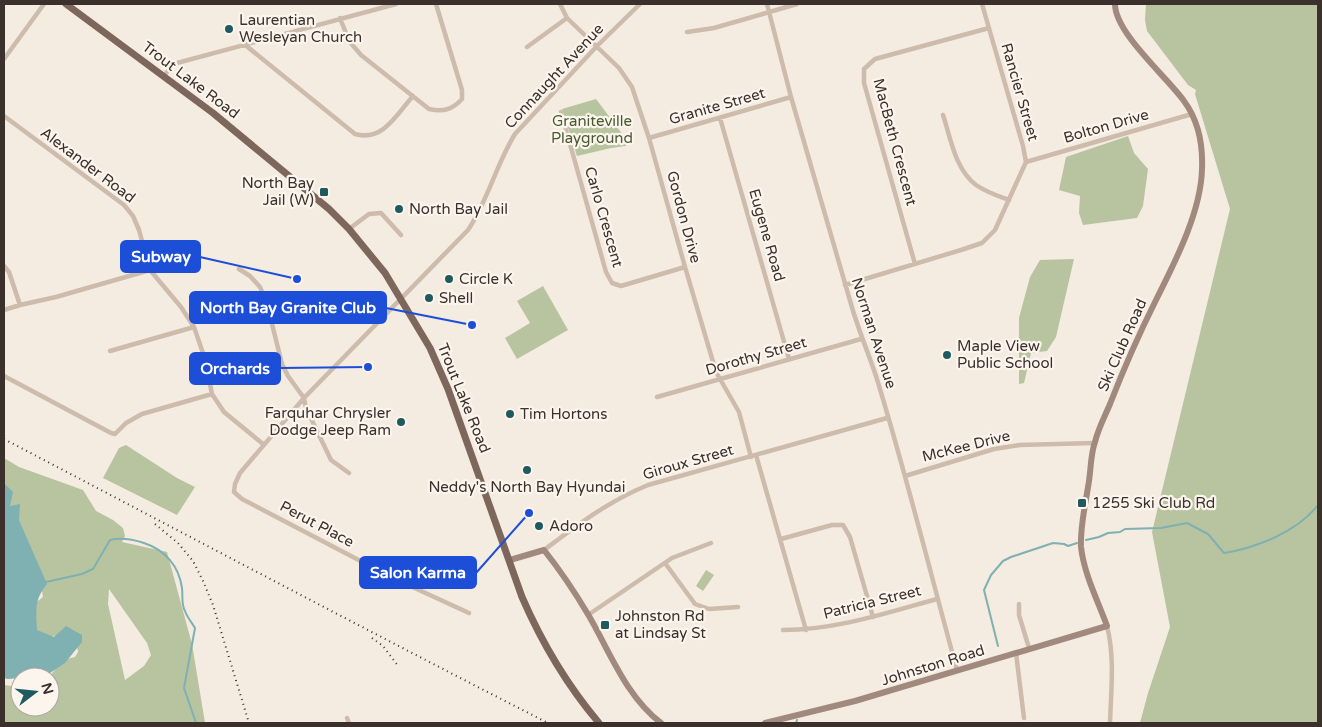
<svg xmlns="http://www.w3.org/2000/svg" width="1322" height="727" viewBox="0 0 1322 727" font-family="'Varela Round',sans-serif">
  <rect width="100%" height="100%" fill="#f4ebe1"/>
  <!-- green -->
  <path fill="#b8c4a0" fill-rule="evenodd" d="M1146 4H1318V723H1140L1148 693 1170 627 1152 532 1230 209 1195 94 1196 90 1188 85 1147 31 1145 20Z
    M596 99 626 139V146L611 148 577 156 562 109Z
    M1128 136 1134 153 1148 169 1143 206 1137 218 1083 225 1079 213 1080 196 1059 190 1066 157Z
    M1074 259 1056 337 1047 351 1031 353 1024 383 1019 384V318L1030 277 1040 260Z
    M543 286 568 330 517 359 505 338 530 323 517 301Z
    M126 445 177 478 195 487 177 515 103 478 119 448Z
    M4 458 19 467 83 490 96 511 113 520 123 528 125 536 122 542 167 552 192 644 205 723H4V685L20 687V707H50L49 677 63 660 75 657 78 652 76 640 56 636 44 638 32 626 35 603 43 597 41 585 17 515 4 497ZM109 589 147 643 151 655 144 666 125 680 108 604Z
    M706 570 714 575 703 591 696 586Z"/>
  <!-- water -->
  <path fill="#7fb0b2" d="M4 483 13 492 10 506 20 504 19 520 47 584C34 600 36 610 37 630L54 637 66 626 82 635V642L65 663 44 677H20V678L8 679 4 678Z"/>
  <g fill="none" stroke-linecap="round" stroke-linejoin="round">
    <!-- stream -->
    <path stroke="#7fb0b2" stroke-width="2" d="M1086 540 1099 537 1108 533 1120 532 1125 529 1161 528 1187 523 1208 534 1224 553C1257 548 1298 531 1318 505
      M46 582 82 574 93 569 110 540C122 537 132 539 144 543 165 550 179 566 182 588 183 596 181 604 185 611 187 617 192 623 195 628L184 688 196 723
      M998 646 984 590 991 575 1003 561 1011 557 1053 543 1064 544 1068 546 1077 543
      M796 723 797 720"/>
    <!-- street -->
    <path stroke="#cdbbac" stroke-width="4.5" d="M560 4 567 18 619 68 632 87 649 138 685 267 716 372 739 412 751 457
      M767 4 791 97 851 304C858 329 868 352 876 376 906 473 930 572 957 670
      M340 18 349 41 361 55 429 109C443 112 452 110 462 99V90L436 4
      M687 32 714 28 797 4
      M244 44 355 134C383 142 397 114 413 96
      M527 47 567 18
      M4 59 44 4
      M164 76 172 65 177 63 396 4
      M561 112 606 272 612 283 621 286 685 267
      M943 115C951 139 955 169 976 185 986 192 998 196 1009 200
      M4 116 124 205 133 216 139 230 150 270 181 307 194 327 205 359 212 394 224 412 263 444
      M720 118 789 359
      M649 138 791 97
      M1026 162 1192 114
      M349 229 369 214 381 213 401 235
      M915 264 864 83V69L875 59 989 28
      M4 266 9 272 20 305
      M239 269 250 276 260 287 267 304 282 364 288 376 304 398 306 408 331 460 349 473
      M845 285 961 250 982 243 995 230 1026 162 1023 146 982 4
      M4 310 20 305 56 297 150 270
      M110 351 194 327
      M4 376 111 433 115 434 126 423 142 414 212 394
      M657 397 861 339
      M756 455 806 630
      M905 476 994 449 1020 445 1094 443
      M781 539 832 525H843L850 537 873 617
      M544 550C579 524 607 502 648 485L887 418
      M665 563 695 604 709 609 738 607
      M1019 604V615L1029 648
      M469 613 395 579 242 499 234 492 235 484 240 473 304 398 468 230C488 200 496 165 515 134L597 46 640 4
      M588 615 672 558 711 543
      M1107 626C1115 657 1111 691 1110 723
      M783 630C836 630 886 613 937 599
      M1016 653 1024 718
      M347 718 349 723"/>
    <!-- secondary -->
    <path stroke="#a18a7d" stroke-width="6" d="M510 560 544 550C560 570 576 594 589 616 611 654 626 696 661 723
      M765 723 855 701 1107 626C1098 601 1084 574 1081 547 1080 527 1085 507 1088 487 1091 473 1090 456 1095 442 1098 429 1105 416 1110 404 1124 368 1139 334 1156 300 1175 262 1201 212 1202 169 1203 145 1198 120 1184 101 1167 77 1115 33 1115 4"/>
    <!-- primary -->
    <path stroke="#7d675c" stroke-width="7" d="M66 4 213 113 329 209 349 229 385 273 430 348 448 389 522 597C542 643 566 684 599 723"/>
    <!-- rail -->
    <path stroke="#3b302b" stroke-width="2" stroke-dasharray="1 4" stroke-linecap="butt" d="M4 439C185 534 366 630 548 723
      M155 524 178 543 193 561 203 581 213 605 249 723
      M372 638 383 646 399 667"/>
  </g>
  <!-- markers -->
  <g fill="#1f5a5e" stroke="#fbf5ee" stroke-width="2">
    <circle cx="229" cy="29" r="5"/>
    <rect x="319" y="187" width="10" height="10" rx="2.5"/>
    <circle cx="399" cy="209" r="5"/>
    <circle cx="449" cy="279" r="5"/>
    <circle cx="429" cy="298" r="5"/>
    <circle cx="947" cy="355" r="5"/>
    <circle cx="510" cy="414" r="5"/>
    <circle cx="401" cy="422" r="5"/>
    <circle cx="527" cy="470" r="5"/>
    <rect x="1077" y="498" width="10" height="10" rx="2.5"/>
    <circle cx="539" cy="526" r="5"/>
    <rect x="600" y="620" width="10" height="10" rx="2.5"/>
  </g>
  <g text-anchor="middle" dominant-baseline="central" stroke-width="4.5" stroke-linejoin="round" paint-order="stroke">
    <!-- poi labels -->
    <g font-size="15" fill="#3b302b" stroke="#fbf5ee" text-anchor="start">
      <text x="239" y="20">Laurentian<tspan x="239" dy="17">Wesleyan Church</tspan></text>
      <text x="314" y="183" text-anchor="end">North Bay<tspan x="314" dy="17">Jail (W)</tspan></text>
      <text x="409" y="209">North Bay Jail</text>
      <text x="459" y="279">Circle K</text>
      <text x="439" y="298">Shell</text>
      <text x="957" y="346">Maple View<tspan x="957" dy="17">Public School</tspan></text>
      <text x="391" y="413" text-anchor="end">Farquhar Chrysler<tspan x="391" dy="17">Dodge Jeep Ram</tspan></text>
      <text x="520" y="414">Tim Hortons</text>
      <text x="527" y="487" text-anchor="middle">Neddy's North Bay Hyundai</text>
      <text x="1092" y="503">1255 Ski Club Rd</text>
      <text x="549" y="526">Adoro</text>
      <text x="615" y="616">Johnston Rd<tspan x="615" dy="17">at Lindsay St</tspan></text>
    </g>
    <!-- street labels -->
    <g font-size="15" fill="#3b302b" stroke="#fbf5ee">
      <text transform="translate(554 76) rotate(-47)">Connaught Avenue</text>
      <text transform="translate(191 80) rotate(37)">Trout Lake Road</text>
      <text transform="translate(1020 92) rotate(74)">Rancier Street</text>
      <text transform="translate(717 106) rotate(-16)">Granite Street</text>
      <text transform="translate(1106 126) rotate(-16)">Bolton Drive</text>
      <text transform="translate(895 142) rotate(75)">MacBeth Crescent</text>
      <text transform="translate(88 165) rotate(37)">Alexander Road</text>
      <text transform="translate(604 217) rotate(74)">Carlo Crescent</text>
      <text transform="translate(684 217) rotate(75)">Gordon Drive</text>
      <text transform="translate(767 235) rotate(74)">Eugene Road</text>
      <text transform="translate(874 333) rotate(72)">Norman Avenue</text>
      <text transform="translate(1122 345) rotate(-66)">Ski Club Road</text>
      <text transform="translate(756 356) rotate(-16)">Dorothy Street</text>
      <text transform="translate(464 398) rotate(68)">Trout Lake Road</text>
      <text transform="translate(966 446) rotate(-14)">McKee Drive</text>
      <text transform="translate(688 462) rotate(-16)">Giroux Street</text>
      <text transform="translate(317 524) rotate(28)">Perut Place</text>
      <text transform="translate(872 602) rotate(-14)">Patricia Street</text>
      <text transform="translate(933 665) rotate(-17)">Johnston Road</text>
    </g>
    <!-- park labels -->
    <g font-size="15" fill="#4a5a2e" stroke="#fbf5ee">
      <text x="592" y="121">Graniteville<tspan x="592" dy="17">Playground</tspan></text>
    </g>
  </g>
  <!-- callouts -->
  <path fill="none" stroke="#1d4ed8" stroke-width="2" d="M297 279L200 257M472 325L386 308M368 367L280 368M529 513L476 573"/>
  <g fill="#1d4ed8" stroke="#fbf5ee" stroke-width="2">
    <circle cx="297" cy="279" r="5"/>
    <circle cx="472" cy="325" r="5"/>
    <circle cx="368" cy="367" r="5"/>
    <circle cx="529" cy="513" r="5"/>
  </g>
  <g fill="#1d4ed8" stroke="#1d4ed8" stroke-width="2">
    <rect x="121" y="241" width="79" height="31" rx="5"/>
    <rect x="190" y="292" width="196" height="31" rx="5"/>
    <rect x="190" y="353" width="90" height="31" rx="5"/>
    <rect x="360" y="557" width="116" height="31" rx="5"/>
  </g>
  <g font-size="16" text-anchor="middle" font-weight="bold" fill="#fff">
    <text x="161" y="262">Subway</text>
    <text x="288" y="313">North Bay Granite Club</text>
    <text x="235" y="374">Orchards</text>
    <text x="418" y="578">Salon Karma</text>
  </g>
  <!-- border -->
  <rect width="1322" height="727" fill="none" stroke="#3b302b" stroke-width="10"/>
  <!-- north arrow -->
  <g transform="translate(35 692) rotate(74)"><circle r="24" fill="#fbf5ee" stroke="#aea6a0"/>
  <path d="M0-4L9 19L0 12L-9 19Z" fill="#1f5a5e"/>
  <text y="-8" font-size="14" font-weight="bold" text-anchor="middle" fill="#3b302b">N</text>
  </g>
</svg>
